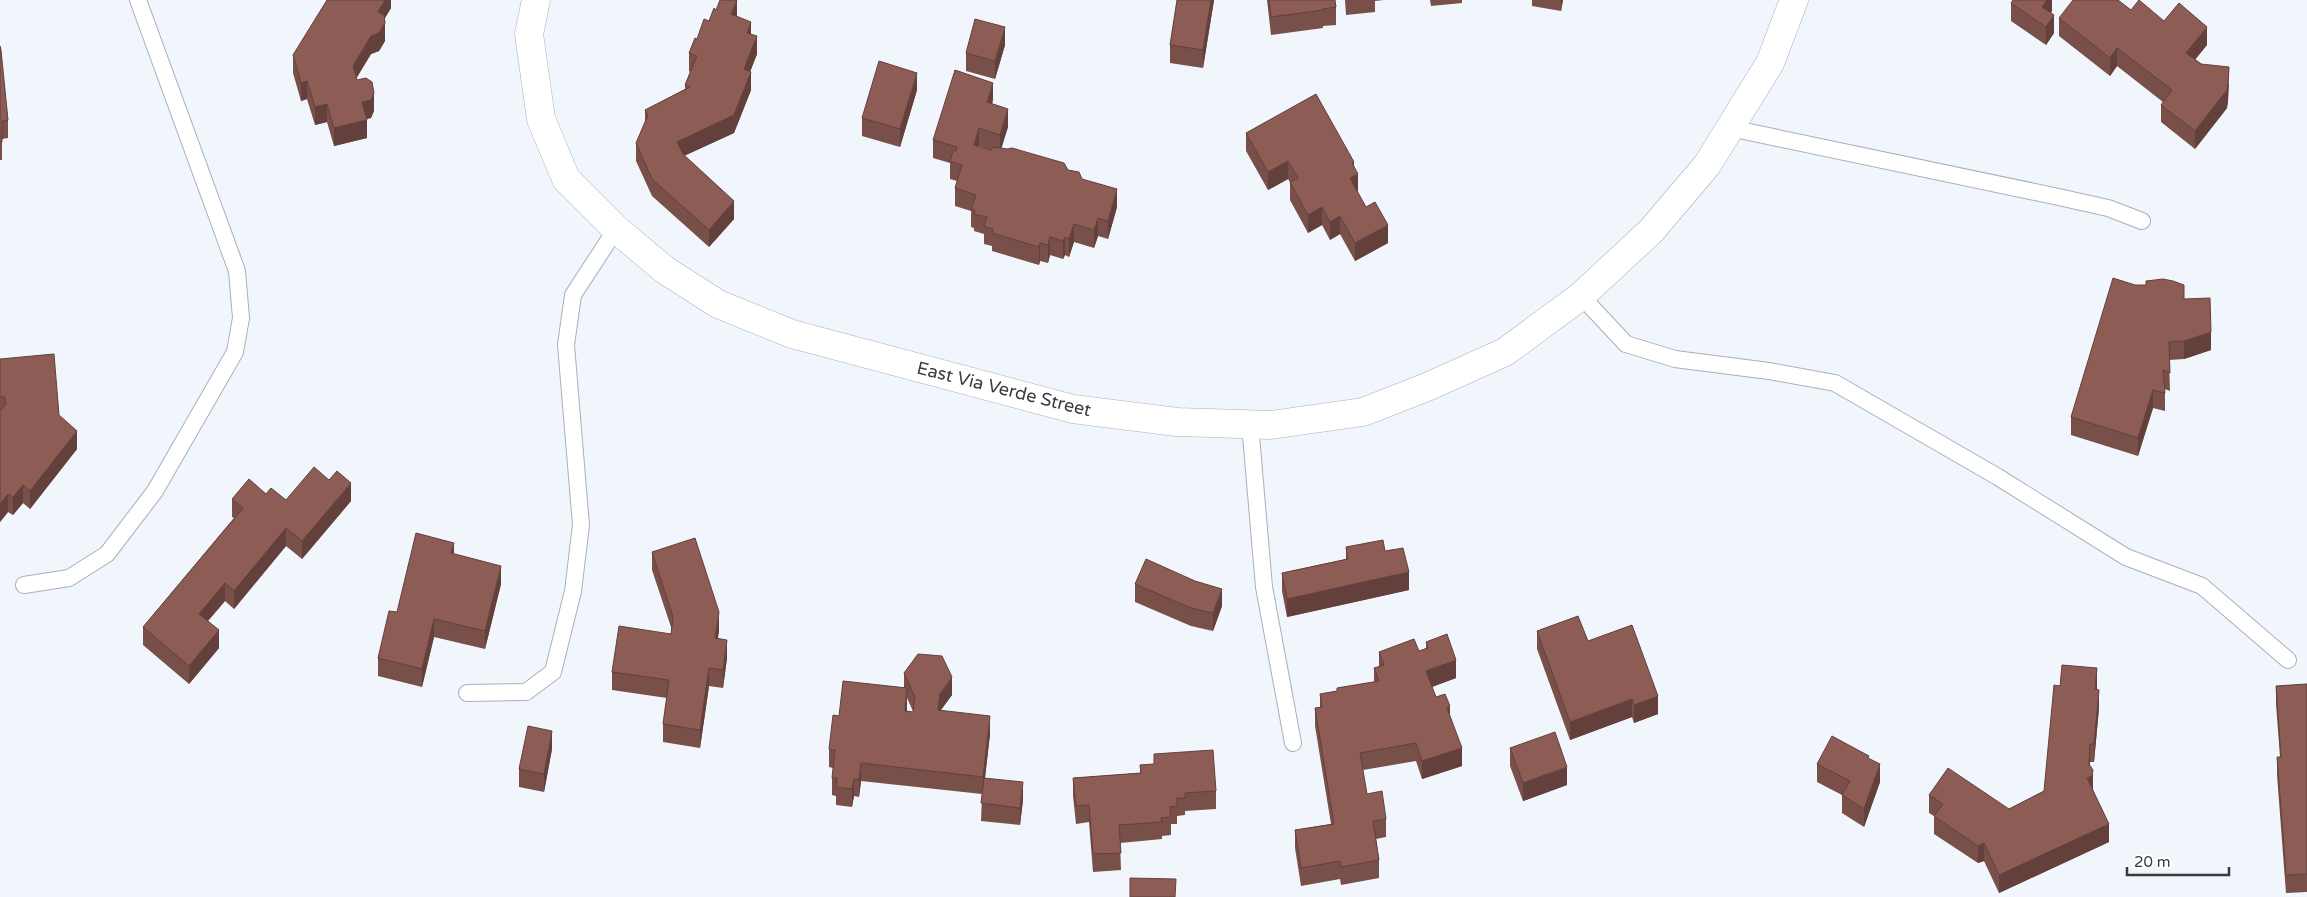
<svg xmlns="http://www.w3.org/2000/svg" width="2307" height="897" viewBox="0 0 2307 897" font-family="'Varela Round',sans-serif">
  <rect width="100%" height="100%" fill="#f1f6fd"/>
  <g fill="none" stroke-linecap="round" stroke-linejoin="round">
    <!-- service casing -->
    <g stroke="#a8b0bb" stroke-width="18">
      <path id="service" d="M1730 128 2054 196 2108 208 2142 221
        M1581 296 1626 344 1675 359 1769 371 1835 383 1998 477 2126 557 2202 586 2288 660
        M1250 424 1264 587 1293 743
        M24 585 69 578 107 554 155 491 235 352 241 318 237 271 138 0
        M467 693 526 692 553 672 573 591 581 525 566 345 573 295 616 229"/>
    </g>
    <!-- tertiary casing -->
    <g stroke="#a8b0bb" stroke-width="29">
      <path id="tertiary" d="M536 0 529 34 541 119 566 179 616 229 665 270 718 304 792 334 1073 409 1177 422 1271 425 1363 412 1427 387 1505 352 1581 296 1651 231 1707 165 1770 63 1794 0"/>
    </g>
    <!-- service -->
    <use href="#service" stroke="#fff" stroke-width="16"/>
    <!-- tertiary -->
    <use href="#tertiary" stroke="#fff" stroke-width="28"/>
  </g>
  <!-- wall -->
  <path fill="#794f49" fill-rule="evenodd" d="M391 0V8L385 18V41L379 51 371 54 356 78 374 111 371 118 366 119 367 138 334 146 327 122 315 125 307 99 301 101 293 73V55Z
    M1177 0H1214L1203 68 1170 63V45Z
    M1267 0H1335L1336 7V25L1323 26V28L1271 35Z
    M1345 0H1384L1375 1V12L1346 15Z
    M1430 0H1462V3L1431 6Z
    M1532 0H1563L1561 11 1532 6Z
    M2052 0V11L2051 13 2054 33 2046 45 2011 21V3Z
    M716 10 737 16 751 34 757 54 750 72 751 90 734 133 684 156 734 219 709 247 652 196 636 161V143L645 123V110L685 89V85L690 72 689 71V53L697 39Z
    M2131 10 2164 21 2207 45 2195 59 2229 84 2228 101 2227 108 2195 149 2161 122V105L2163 102 2117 66 2110 76 2059 36V18Z
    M1005 45 995 79 966 71V53Z
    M0 46 8 120V138L2 139V160H0Z
    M917 90 900 147 862 136V118Z
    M993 100 992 104 1008 127 1001 148 1068 170 1082 179 1117 207 1108 239 1098 236 1094 248 1074 242 1069 257 1065 255 1063 259 1050 255 1048 263 1040 261 1039 265 992 251V246L984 244V234L974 231V228L971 227V211L955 206V188L957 181 950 179V163L933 158V140ZM979 146 990 150 979 147Z
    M1246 133 1354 166 1357 192 1366 207 1388 243 1355 261 1340 234 1330 240 1322 225 1308 233 1290 200V182L1288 179 1268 190 1246 151Z
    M2135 285H2146L2184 299 2211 350 2184 359 2169 360 2170 391 2165 389V411L2153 408 2138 456 2071 435V417Z
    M0 359 59 415 77 449 30 509 23 503 13 515 8 512 0 522Z
    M266 494 286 500 351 501 302 559 286 546 234 609 225 601 208 621 219 648 189 684 143 645V627L234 518 232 517V499Z
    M1346 547 1385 551 1409 590 1287 617 1282 591V573L1346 559Z
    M652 552 719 630 718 638 727 658 723 688 709 686 700 748 663 742V724L667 698 612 690V672L671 634 672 630 652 570Z
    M454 554 501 584 485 649 434 637 422 687 378 676V658L397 612Z
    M1195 581 1222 606 1213 631 1191 626 1135 602V584Z
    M1537 631 1588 641 1658 714 1634 723 1632 717 1570 740 1537 649Z
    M1426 642 1456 678 1432 687 1436 697 1450 716 1462 766 1422 779 1416 761 1363 770 1367 794 1386 819V837L1376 839 1379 860V878L1341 885 1340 879 1301 886 1295 848V830L1331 824 1315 726V708H1320V694L1337 691V688L1374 682V668L1379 667V652L1419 651 1426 648Z
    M904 673 952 695 941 710 990 734 985 778 1023 800 1020 825 981 821 982 794 861 781 859 797 854 796 852 807 836 805V796L832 795V778L833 768 829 767V749L839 716 904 687ZM907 698 913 711V712L907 711Z
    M2307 684V892L2286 893 2277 775V757H2280L2276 704V686Z
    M2097 686V690L2099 708 2094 762H2090V766L2093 789 2109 842 1999 893 1984 861 1978 863 1934 834V816L1929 813V795L2009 809 2044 791Z
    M1510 748 1567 785 1523 801 1510 766Z
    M552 749 544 792 519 787V769Z
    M1154 754 1216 791V809L1185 811V815L1177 816V824H1171V835L1162 836V839L1120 843 1121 870 1093 872 1089 822 1076 824 1073 796V778L1140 773V765L1154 764Z
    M1869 759 1880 782 1864 827 1842 813V795L1817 782V764Z"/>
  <!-- shaded-wall -->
  <path fill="#63403c" d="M385 0H391V8L378 29V12Z
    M737 0V17L731 14Z
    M1211 0H1214L1203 68V50Z
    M1561 0H1563L1561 11Z
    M2047 0H2052V11L2042 25V7Z
    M2054 15V33L2046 45V27Z
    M751 22V40L747 33Z
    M385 23V41L379 51 371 54 353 84V66L371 36Z
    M1005 27V45L995 79V61Z
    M2207 27V45L2186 71V53Z
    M757 36V54L744 87V69Z
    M2117 48V66L2110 76V58Z
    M2229 67 2228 101 2227 108 2195 149V131Z
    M751 72V90L734 133 677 159V142Z
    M917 73V90L900 147V129Z
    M307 81V99L301 101V83Z
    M993 83V100L987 120V102Z
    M374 93V111L371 118 362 120V102Z
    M327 104V122L315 125V107Z
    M1008 109V127L1000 153V135Z
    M367 120V138L334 146V128Z
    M979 128V146L974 163V145Z
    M1288 161V179L1268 190V172Z
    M1354 162V176L1358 174V192L1350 196V178L1352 163Z
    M1117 189V207L1108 239V221Z
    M734 201V219L709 247V230Z
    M1322 207V225L1308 233V215Z
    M1340 216V234L1330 240V222Z
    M1098 218V236L1094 248V230Z
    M1074 224V242L1069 257V239Z
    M1388 225V243L1355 261V243Z
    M1050 237V255L1048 263V245Z
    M1065 237V255L1063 259V241Z
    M1040 243V261L1039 265V247Z
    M2211 332V350L2184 359V341Z
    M2153 390V408L2138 456V438Z
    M77 431V449L30 509V491Z
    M351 483V501L302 559V541Z
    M23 485V503L13 515V497Z
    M8 494V512L0 522V504Z
    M286 528V546L234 609V591Z
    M454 543V561L451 553Z
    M501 566V584L485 649V631Z
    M1409 572V590L1287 617V599Z
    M225 583V601L199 631V614Z
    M1222 589V606L1213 631V613Z
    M719 612V630L715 656V638Z
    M434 619V637L422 687V669Z
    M219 630V648L189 684V666Z
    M727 640V658L723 688V670Z
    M1456 660V678L1426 689V671Z
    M709 668V686L700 748V730Z
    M2097 668V686L2095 707V689Z
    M952 677V695L940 711 938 710 940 694Z
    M907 688V706L905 729V711Z
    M2099 690V708L2094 762V744Z
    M1658 696V714L1634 723V705Z
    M1632 699V717L1570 740V722Z
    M1450 706V724L1447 708Z
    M990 716V734L983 795V777Z
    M552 731V749L544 792V774Z
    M2090 744 2089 777 2093 770V788L2092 794 2087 778Z
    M1462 748V766L1422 779V761Z
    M861 763V781L859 797V779Z
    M1880 764V782L1864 827V809Z
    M1567 767V785L1523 801V783Z
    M854 779V796L852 807V789Z
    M1023 782V800L1020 825V808Z
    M2109 824V842L1999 893V875Z
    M1984 843V861L1978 863V846Z"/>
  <!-- building -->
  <path fill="#8d5c55" stroke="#63403c" d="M327 0H385L378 12 384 15 385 23 379 33 371 36 353 66 357 80 366 78 372 82 374 93 371 100 362 102 367 120 334 128 327 104 315 107 307 81 301 83 293 55Z
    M720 0H737L731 14 751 22 747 33 757 36 744 69 751 72 734 115 677 142 683 154 734 201 709 230 652 179 636 143 648 115 645 110 690 87 685 85 697 56 689 53 695 38 697 39 704 19 709 21 714 8 716 10Z
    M1177 0H1211L1203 50 1170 45Z
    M1269 0H1335L1336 7 1323 9V10L1271 17Z
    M2013 0H2047L2042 7 2054 15 2046 27 2011 3Z
    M2073 0H2118L2131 10 2139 0 2164 21 2179 3 2207 27 2186 53 2201 64 2229 67 2228 83 2227 90 2195 131 2161 105 2172 90 2117 48 2110 58 2059 18Z
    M975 19 1005 27 995 61 966 53Z
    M0 46 1 50 8 120 2 121V142H0Z
    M879 61 917 73 900 129 862 118Z
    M955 70 993 83 987 102 1008 109 1000 135 979 128 974 145 990 150 995 147 1007 149 1012 148 1064 163 1068 170 1079 172 1082 179 1117 189 1108 221 1098 218 1094 230 1074 224 1069 239 1065 237 1063 241 1050 237 1048 245 1040 243 1039 247 992 233 993 229 984 226 987 217 974 214 975 210 971 209 976 195 955 188 962 165 950 161 953 151H956L957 147 933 140Z
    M1316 94 1354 162 1352 163 1358 174 1350 178 1366 207 1375 202 1388 225 1355 243 1340 216 1330 222 1322 207 1308 215 1290 182 1298 178 1288 161 1268 172 1246 133Z
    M2113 278 2135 285H2146V281L2163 279 2173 281 2184 285V299L2210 298 2211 332 2184 341 2169 342 2170 373 2163 370 2165 393 2153 390 2138 438 2071 417Z
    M54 354 59 415 77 431 30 491 23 485 13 497 8 494 0 504V411L6 404 5 397H0V359Z
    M314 467 329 480 337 471 351 483 302 541 286 528 234 591 225 583 199 614 219 630 189 666 143 627 243 508 232 499 249 479 266 494 271 488 286 500Z
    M416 533 454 543 451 553 501 566 485 631 434 619 422 669 378 658 389 611 397 612Z
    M695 538 719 612 715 638 727 640 723 670 709 668 700 730 663 724 669 680 612 672 619 626 671 634 673 617 652 552Z
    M1383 540 1385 551 1403 548 1409 572 1287 599 1282 573 1348 559 1346 547Z
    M1146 559 1195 581 1222 589 1213 613 1191 608 1135 584Z
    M1578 616 1588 641 1632 625 1658 696 1634 705 1632 699 1570 722 1537 631Z
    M1447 634 1456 660 1426 671 1436 697 1445 694 1450 706 1447 708 1462 748 1422 761 1416 743 1360 753 1367 794 1382 791 1386 819 1373 821 1379 860 1341 867 1340 861 1301 868 1295 830 1334 824 1315 708 1322 707 1320 694 1337 691V688L1379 681 1374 668 1384 665 1379 652 1414 639 1419 651 1428 648 1426 642Z
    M918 654 942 656 952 677 940 694 938 710 990 716 983 777 861 763 859 779H854L852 789 836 787 837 778H832L835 750 829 749 833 715 839 716 843 681 907 688 905 711 913 712 915 697 904 673Z
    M2062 665 2097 668 2095 689 2099 690 2094 744H2090L2089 764 2093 770 2092 776 2087 778 2109 824 1999 875 1984 843 1978 846 1934 816 1943 804 1929 795 1948 768 2009 809 2044 791 2054 685 2060 686Z
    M2307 684V874L2286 875 2277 757H2281L2276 686Z
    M528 726 552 731 544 774 519 769Z
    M1555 732 1567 767 1523 783 1510 748Z
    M1832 736 1869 756 1868 758 1880 764 1864 809 1842 795 1850 781 1817 764Z
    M1213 750 1216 791 1185 793V798H1177V806L1170 807 1171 817 1161 818 1162 822 1119 825 1121 853 1093 854 1089 805 1076 806 1073 778 1141 773 1140 765 1154 764V754Z
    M984 778 1023 782 1020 808 981 803Z
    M1130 878 1176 879 1175 897H1130Z"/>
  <g text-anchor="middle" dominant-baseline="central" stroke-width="5" stroke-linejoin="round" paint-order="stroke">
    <!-- street labels -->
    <g font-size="18" fill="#373a3f" stroke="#fff">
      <text transform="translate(1004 389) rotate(14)">East Via Verde Street</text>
    </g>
  </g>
  <!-- scale -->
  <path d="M2127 867v8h102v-8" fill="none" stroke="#373a3f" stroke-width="2.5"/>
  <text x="2134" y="867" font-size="15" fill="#373a3f" stroke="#ffffff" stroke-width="4" paint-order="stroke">20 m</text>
</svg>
